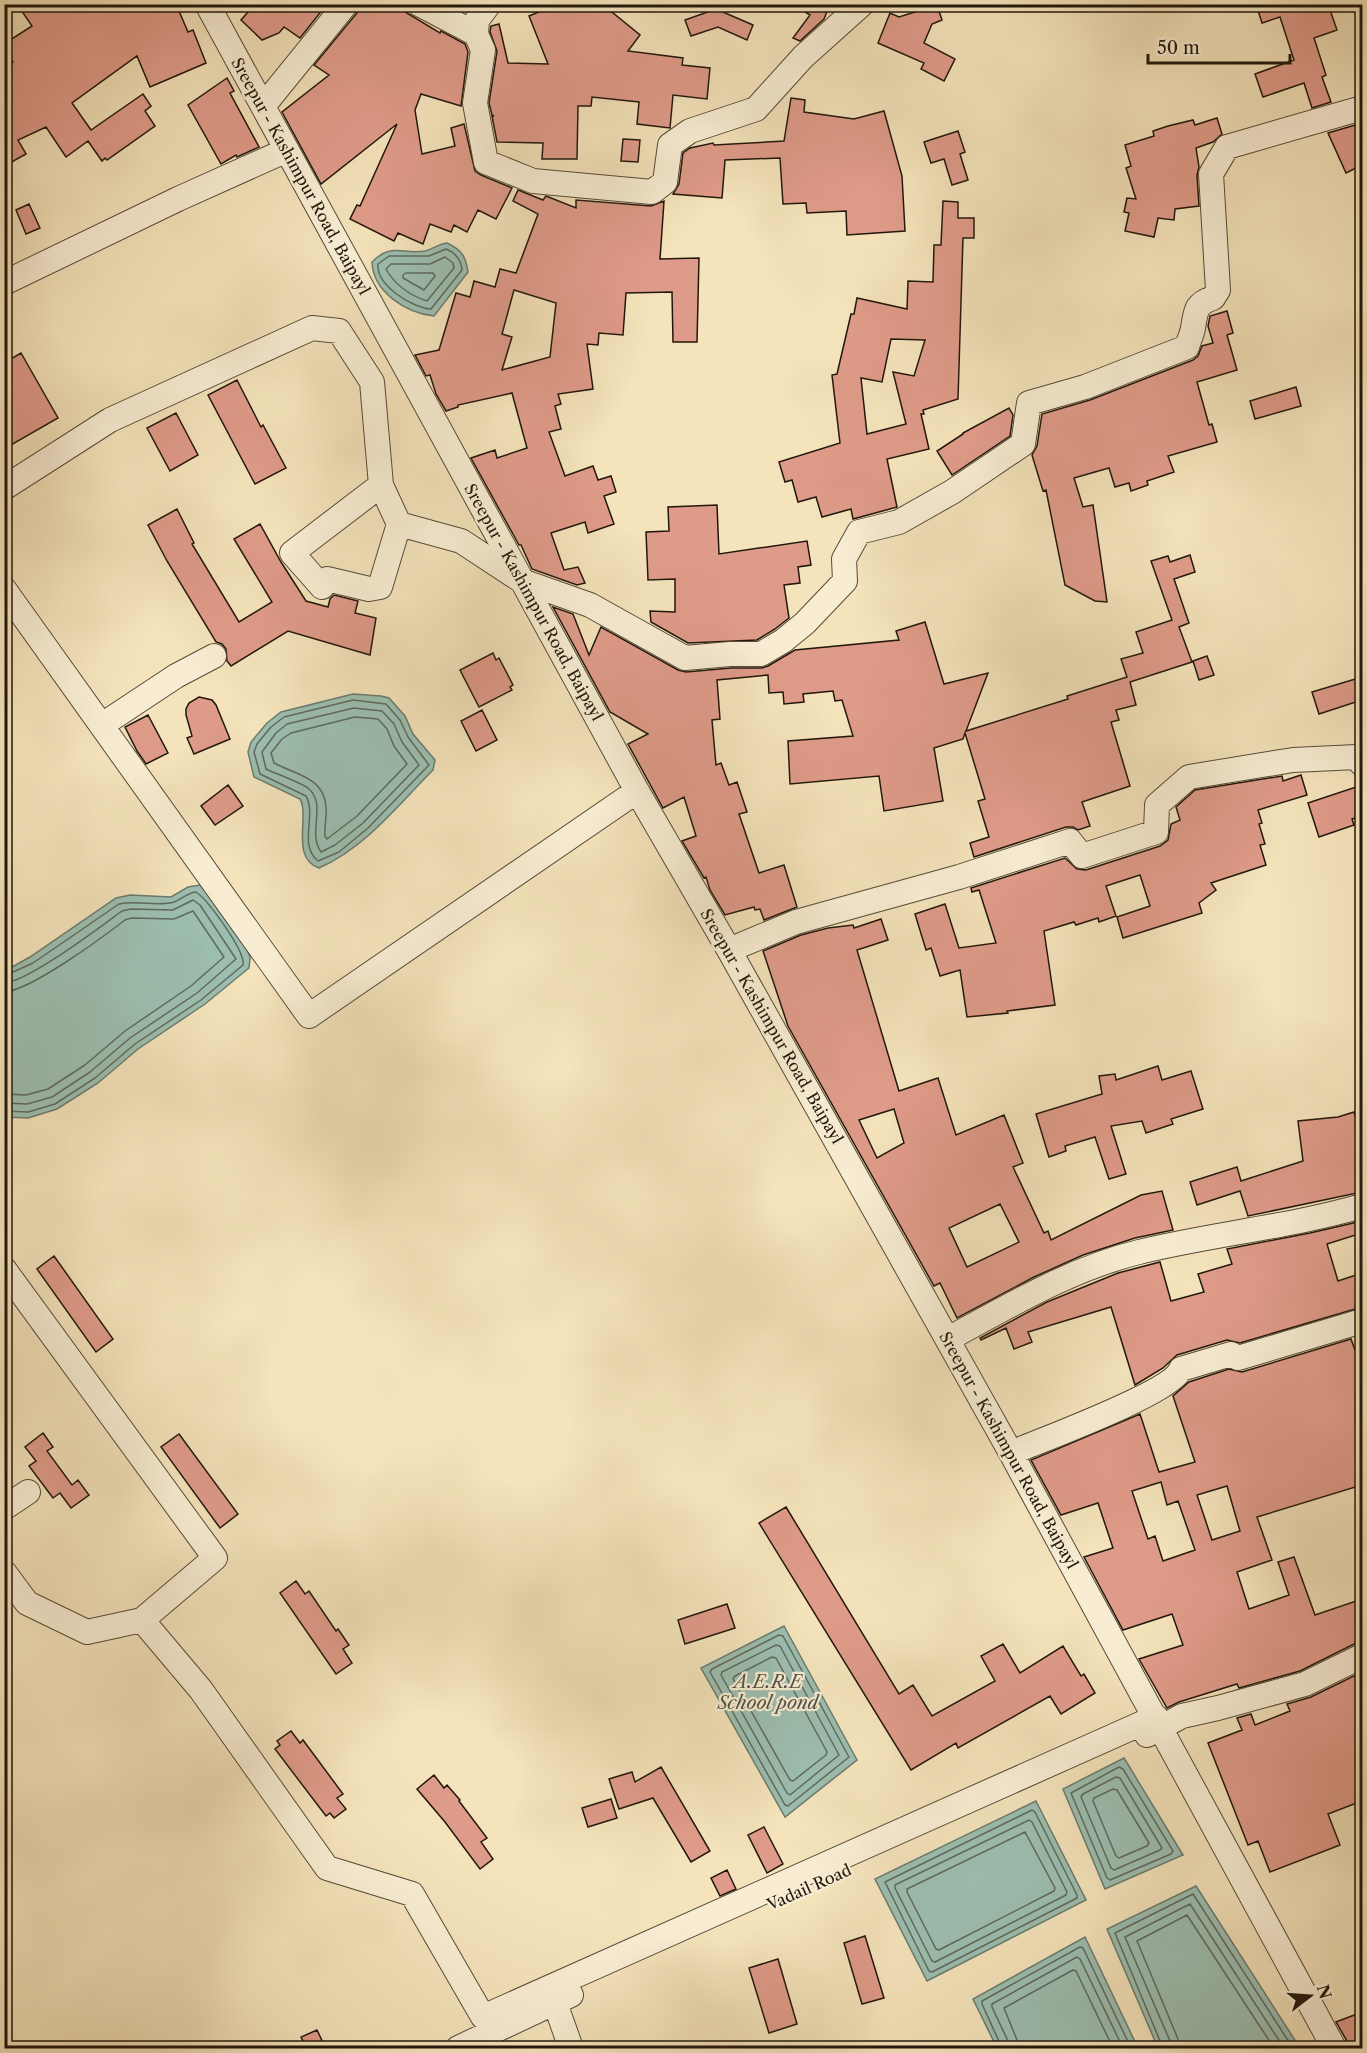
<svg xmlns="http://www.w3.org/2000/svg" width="1367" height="2053" viewBox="0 0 1367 2053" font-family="'Libre Caslon Text',serif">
  <rect width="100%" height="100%" fill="#f4e3bb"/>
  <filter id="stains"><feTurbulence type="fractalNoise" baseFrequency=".00333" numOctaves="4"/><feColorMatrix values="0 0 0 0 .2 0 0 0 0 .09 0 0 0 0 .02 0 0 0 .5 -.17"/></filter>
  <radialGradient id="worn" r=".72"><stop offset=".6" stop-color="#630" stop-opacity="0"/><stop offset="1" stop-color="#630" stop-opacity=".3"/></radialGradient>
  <!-- water -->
  <path fill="#9cbeb0" stroke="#6b7b6e" stroke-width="1.5" d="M447 243C462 250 466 257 468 272L434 316C406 313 373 292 372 262 392 242 402 255 425 251 433 249 439 244 447 243Z
    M353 694 381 696 389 698 405 716 413 734 435 760 433 770C398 805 365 848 319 868 290 858 310 816 300 799L254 777 248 752 251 742 267 723 281 712Z
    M200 885C212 898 247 942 250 958 250 960 249 966 249 968L205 1004 138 1049 98 1083 57 1109 28 1118 5 1117V971L30 957 116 898 130 895 171 897 188 887Z
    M784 1626 857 1760 785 1817 701 1668Z
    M1124 1758 1183 1855 1105 1889 1063 1789Z
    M1036 1801 1086 1900 927 1981 875 1879Z
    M1196 1886 1300 2048H1158L1107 1929Z
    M1085 1937 1138 2048H997L973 1999Z"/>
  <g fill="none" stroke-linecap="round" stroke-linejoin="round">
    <!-- shore -->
    <path stroke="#5e6a5e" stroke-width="1.5" d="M446 249C456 253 461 259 462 270L431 309C412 308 376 285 378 264L389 256H429Z
      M445 257 453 263 454 268 427 301C409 295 395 285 386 269L391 264H430Z
      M406 273H433L435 276 424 290 403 278V275Z
      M353 700 386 704 400 720 408 737 429 765 368 828 339 852 318 861C298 845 317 815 306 796L260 774 254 752 257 744 271 727 284 717Z
      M354 708 382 711 394 724 402 742 419 765 363 823 335 845 321 852C307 833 327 805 309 789 303 783 276 774 266 769L262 752 276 733 287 724Z
      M355 717 378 719 387 729 394 746 407 764 357 816 327 839 325 836C324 827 327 817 326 807 324 777 296 775 274 763L271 753 282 739 291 733Z
      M4 976 33 963 119 904C136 900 160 907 174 902 182 899 187 893 196 892 208 900 246 952 243 965L201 1000 135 1044 95 1078 55 1104 28 1112 4 1111
      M4 983C28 982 100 927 122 911L131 909 173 910 193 900 200 905 236 959 197 993 130 1038 90 1072 52 1097 27 1104 4 1103
      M4 992C30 991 103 937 125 920L131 918 174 919 193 911 224 957 191 986 125 1031 85 1065 48 1089 26 1095 4 1094
      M779 1635 783 1636 849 1757 788 1806 785 1805 710 1672 712 1669Z
      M776 1645 780 1646 839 1755 790 1795 787 1793 721 1675 722 1672Z
      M772 1657 776 1658 827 1752 826 1755 793 1781 790 1780 733 1679 735 1676Z
      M1119 1767 1123 1769 1173 1851 1171 1854 1110 1880 1107 1878 1071 1793Z
      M1116 1777 1120 1778 1162 1848 1160 1850 1114 1870 1111 1868 1081 1797 1083 1794Z
      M1113 1789 1117 1790 1149 1843 1147 1846 1119 1858 1116 1856 1093 1801 1094 1798Z
      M1032 1810 1035 1812 1077 1895V1898L932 1972 929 1971 885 1882Z
      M1029 1820 1032 1822 1067 1892 1066 1895 935 1962 932 1961 895 1888V1885Z
      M1025 1832 1055 1888 1054 1891 939 1950 936 1949 907 1892V1889Z
      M1002 2048 982 2004V2001L1080 1947 1083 1948 1131 2048
      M1009 2048 1008 2041 992 2007V2004L1077 1957 1080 1959 1123 2048
      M1018 2048 1017 2040 1004 2008 1073 1970 1076 1971 1113 2048
      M1163 2048 1115 1933 1193 1894 1293 2048
      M1171 2048 1170 2041 1125 1937 1190 1904 1284 2048
      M1180 2048 1178 2039 1137 1941 1187 1915 1274 2048"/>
  </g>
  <!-- building -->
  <path fill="#df9b89" stroke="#21170c" stroke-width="1.5" fill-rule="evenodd" d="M17 4H176L188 32 193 30 206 63 150 87 137 56 72 103 91 130 143 94 151 106 145 111 155 126 107 160 105 158 102 161 88 141 66 157 46 127 18 140 26 154 10 163 4 151V68L13 62 4 49V44L32 26Z
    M255 4H327L300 38 284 27 279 33 262 40 241 20Z
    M360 4H392L440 33 441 31 465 44 468 52 461 106 421 94 415 110 422 154 455 146 451 128 464 124 475 171 481 175 512 188 496 219 478 210 467 232 454 225 451 232 430 224 423 244 398 233 394 241 350 219 357 205 360 206 397 124 321 184 282 112 329 75 314 65 357 13Z
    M558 4H602L640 35 628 51 683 58 682 65 710 68 707 99 673 95 670 128 637 124 639 102 592 97 591 106H578L577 159H542L543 143 497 142 492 116H494L492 115 489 103 497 51 490 32 491 26 499 24 508 63 548 64 529 16Z
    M793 4H830L824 19 800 41 793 38 810 15Z
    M1256 4H1328L1337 30 1314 38 1326 75 1322 77 1331 102 1312 108 1304 83 1263 97 1255 74 1294 60 1280 17 1262 23Z
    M937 5 942 20 932 24 924 43 955 59 944 81 921 69 924 63 878 43 890 13 899 17Z
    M716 9 753 25 747 40 718 27 691 36 685 20Z
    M227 78 234 91 230 93 259 147 237 157 236 155 221 164 188 105Z
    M791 98 805 100 804 112 854 119 884 111 902 176 905 231 847 235 846 211 807 213 806 203 783 204 780 158 725 160 722 198 673 194 679 184 683 153 690 148 713 143 714 145 784 141Z
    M1217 118 1222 134 1213 142 1196 148 1199 167 1197 175 1199 206 1175 209 1174 220 1158 218 1154 237 1125 231 1129 213 1124 212 1127 198 1136 199 1126 168 1131 166 1125 145 1154 136 1153 131 1168 126 1193 120 1195 125Z
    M1362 123V165L1346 173 1328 133Z
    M958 131 965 152 960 154 968 180 952 185 944 159 931 163 924 142Z
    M623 139 640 140 638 162 621 161Z
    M518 190 543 200 546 196 576 208V200L651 206 664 201 660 259 699 258 697 342H673L672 292 626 293 623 335 599 333 598 345 587 344 593 389 558 394 561 404 555 406 561 429 549 432 565 476 593 466 598 480 611 476 616 492 604 496 614 524 588 533 585 522 551 533 564 570 578 567 585 583 577 585 532 569 521 545H519L471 458 495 450 497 458 527 448 512 393 458 405V407L446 411 436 394 430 375 426 376 415 355 439 350 456 293 470 297 474 281 495 287 500 269 516 273 538 214 513 201ZM514 290 556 303 550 357 502 370 512 337 502 334Z
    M943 201 958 202V218H974V238H963L958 399 923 410 924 414H921L929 449 887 459 897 507 853 519 851 509 822 517 816 497 798 502 792 480 785 482 779 462 840 443 832 375 837 374 851 314H854L857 298 907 309 908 281 933 282 934 245H941ZM891 339 925 340 914 376 893 372 906 424 867 434 861 378 882 382Z
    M29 204 40 228 26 234 16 210Z
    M1227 311 1233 333 1227 335 1237 370 1197 382 1209 425 1212 424 1217 442 1168 456 1174 472 1147 481 1148 485 1131 491 1129 483 1115 487 1109 468 1074 478 1083 507 1093 505 1107 602 1095 601 1065 585 1046 490 1043 491 1032 455 1037 446 1042 414 1090 400 1193 360 1198 356 1202 346 1213 343 1208 326 1210 316Z
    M21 353 58 418 4 449V363Z
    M237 380 261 427 263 425 286 468 255 484 208 395Z
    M1296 387 1301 406 1255 419 1250 401Z
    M1009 408 1013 415 1010 436 952 475 937 451 963 434V433Z
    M176 413 198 455 170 471 147 428Z
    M717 505 719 554 807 541 811 565 798 567 800 583 784 585 789 618 775 629 757 640 688 643 651 622 650 611 675 612V579L648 580 646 532 669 531 668 507Z
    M177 509 194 543 192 544 239 622 272 602 234 539 260 524 281 562 306 601 328 607 330 599 334 595 358 601 355 613 376 618 370 655 288 631 231 666 227 661 226 649 222 644 216 642 167 561 148 525Z
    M1190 555 1195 572 1174 579 1189 623 1179 627 1192 662 1130 682 1136 705 1116 710 1119 720 1111 722 1130 786 1082 802 1090 826 1078 830 1073 827H1066L974 857 970 843 989 837 978 801 985 799 965 733 963 739 934 748 943 801 884 811 879 776 790 784 788 741 853 736 842 700 835 701 833 691 803 694 804 702 784 704 783 692 769 693 768 675 717 680 720 719 712 720 716 765 721 763 729 785 737 782 747 812 739 814 759 873 784 865 797 907 764 920 760 909 755 910 754 907 725 915 710 890 706 877 704 878 682 841 696 836 684 797 663 808 628 744 648 734 610 712 553 607 573 614 589 655 601 627 678 670 686 672 731 668H762L768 666 795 650 899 640 896 631 925 622 944 684 988 673 966 731 1068 699 1067 696 1127 677 1121 659 1143 653 1136 632 1172 620 1151 561 1168 556 1170 562Z
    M493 653 496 660 499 658 513 685 510 687 512 690 479 707 460 670Z
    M1207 656 1214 675 1199 680 1193 661Z
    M1362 677V700L1319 714 1312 692Z
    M199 697 212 700 216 705 230 739 194 754 187 738 192 736 186 715V709L189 703Z
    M482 710 497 740 476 751 461 721Z
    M148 715 168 753 146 764 137 751 125 727Z
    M1301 775 1307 795 1258 810 1262 823 1259 824 1265 844 1260 845 1266 865 1211 883 1216 890 1199 903 1202 913 1123 938 1117 917 1150 906 1140 875 1106 886 1116 916 1099 922 1098 918 1076 925 1074 922 1044 931 1055 1005 1007 1011 1008 1013 967 1017 960 970 940 976 931 948 926 950 915 914 945 904 959 948 996 943 979 890 972 892 971 888 1065 858 1077 869 1086 870 1160 846 1168 840 1171 824 1180 820 1176 807 1195 790 1282 776 1283 781Z
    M228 785 243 806 215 825 201 806Z
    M1362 785V816L1352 819 1354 825 1319 837 1308 803Z
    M881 919 888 940 857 950 899 1091 938 1078 956 1135 1004 1115 1023 1163 1013 1167 1044 1233 1048 1231 1051 1240 1141 1195 1162 1191 1173 1230 1135 1238 1083 1255 1034 1277 957 1318 940 1283 934 1286 788 1026 763 951 801 935 828 928 853 925 854 928ZM894 1109 904 1143 877 1158 859 1120ZM1000 1204 1019 1242 967 1267 949 1228Z
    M1158 1066 1162 1080 1191 1071 1203 1109 1171 1119 1173 1124 1146 1133 1142 1121 1111 1126 1126 1174 1109 1179 1095 1137 1065 1146 1066 1151 1049 1157 1036 1114 1102 1094 1099 1076 1115 1074 1116 1080Z
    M1354 1112 1357 1121 1362 1119V1192L1248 1216 1240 1191 1197 1205 1190 1182 1237 1167 1241 1181 1303 1161 1298 1121 1338 1117Z
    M1362 1221V1233L1327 1244 1338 1281 1362 1273V1307L1240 1343 1227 1340 1177 1355 1163 1368 1135 1385 1111 1307 1028 1332 1032 1342 1014 1349 1006 1328 981 1340 980 1338 1047 1302 1118 1273 1160 1262 1171 1301 1204 1292 1198 1274 1232 1264 1227 1249 1310 1233Z
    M54 1256 113 1339 96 1352 37 1269Z
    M1351 1339 1355 1350 1362 1348V1485L1257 1517 1272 1560 1237 1572 1249 1609 1289 1595 1278 1562 1294 1557 1315 1615 1362 1599V1642L1356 1643 1300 1671 1239 1688 1237 1684 1179 1702 1167 1708 1139 1659 1183 1645 1172 1614 1123 1630 1084 1557 1113 1548 1098 1503 1061 1515 1031 1460 1140 1414 1159 1472 1195 1462 1173 1396 1189 1382 1229 1369 1242 1372ZM1161 1482 1167 1505 1178 1501 1195 1550 1163 1561 1155 1536 1148 1539 1132 1491ZM1227 1486 1240 1531 1212 1540 1197 1495Z
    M43 1433 53 1447 47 1451 72 1485 78 1480 89 1495 71 1508 60 1493 53 1498 29 1466 36 1461 25 1447Z
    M179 1434 238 1514 220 1528 161 1447Z
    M786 1507 899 1694 913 1685 932 1716 995 1681 981 1656 1003 1644 1020 1673 1063 1646 1081 1676 1084 1674 1095 1693 1061 1714 1050 1696 958 1748 956 1743 911 1770 759 1523Z
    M296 1581 305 1594 309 1591 336 1631 338 1629 349 1645 343 1649 352 1663 336 1674 280 1593Z
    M727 1604 735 1628 685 1644 678 1620Z
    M1362 1672V1801L1328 1814 1340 1845 1270 1872 1258 1841 1248 1845 1208 1743 1242 1730 1237 1718 1251 1714 1255 1725 1290 1711 1287 1704 1311 1697Z
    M291 1731 300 1743 303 1740 343 1794 337 1798 346 1809 334 1818 330 1813 326 1816 275 1749 280 1745 277 1741Z
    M661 1767 710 1851 691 1862 653 1798 619 1809 609 1779 632 1772 635 1782Z
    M434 1775 444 1788 447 1785 460 1800 459 1801 487 1838 481 1842 493 1859 480 1869 445 1822 417 1789Z
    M611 1799 617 1818 588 1827 582 1808Z
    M764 1827 783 1864 767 1873 748 1835Z
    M727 1870 736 1889 720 1896 711 1878Z
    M865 1936 884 1998 862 2004 844 1943Z
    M778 1959 797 2024 769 2033 749 1968Z
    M1357 2014 1362 2029V2049H1348L1347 2041 1336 2022Z
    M317 2030 326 2049H307L301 2037Z"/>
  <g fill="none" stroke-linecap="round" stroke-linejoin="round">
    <!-- minor casing -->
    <g stroke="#564a38" stroke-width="26">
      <path id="minor" d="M207 4 637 791 729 950 1011 1453 1334 2048
        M419 4 476 34 477 20 489 4
        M476 34 483 50 475 103 486 162 533 181 652 192 665 182 670 145 690 131 756 109 803 57 862 4
        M264 105 346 4
        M4 283 178 199 287 150
        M381 485 292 553 322 587 327 579 369 589 380 587 399 524
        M4 488 110 420 312 328 339 331 372 382 381 485 399 524 461 541 522 581 590 605 685 658 730 654H761L783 641 805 623 845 581 844 559 859 532 899 522 952 492 1023 444 1029 403 1085 387 1187 347C1189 340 1192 334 1193 328 1196 311 1195 304 1213 298L1218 290 1211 174 1227 147 1362 108
        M4 589 309 1016 637 791
        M102 725 176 676 214 656
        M729 950 796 922 959 877 1070 841 1082 856 1156 832 1157 805 1189 777 1293 760 1357 757 1362 764
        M4 1269 215 1558 142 1620
        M948 1339C1009 1306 1070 1269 1139 1252 1213 1234 1289 1227 1362 1206
        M1011 1453C1041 1440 1171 1393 1181 1369L1231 1354 1238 1358 1362 1321
        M4 1508 28 1492
        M4 1572 27 1603 87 1632 142 1620 201 1690 327 1868 412 1894 483 2017 1156 1717
        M1147 1735 1182 1716 1218 1708 1305 1684 1362 1656
        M555 2003 571 2048
        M458 2048 571 1995"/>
    </g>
    <!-- minor -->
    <use href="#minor" stroke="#f8edd3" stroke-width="24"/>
  </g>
  <g text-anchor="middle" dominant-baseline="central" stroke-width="4.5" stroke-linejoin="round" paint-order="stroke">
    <!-- street labels -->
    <g font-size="16" fill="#21170c" stroke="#f8edd3">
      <text transform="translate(301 176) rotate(61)">Sreepur - Kashimpur Road, Baipayl</text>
      <text transform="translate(534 602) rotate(61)">Sreepur - Kashimpur Road, Baipayl</text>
      <text transform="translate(772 1026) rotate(60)">Sreepur - Kashimpur Road, Baipayl</text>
      <text transform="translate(1009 1450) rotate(61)">Sreepur - Kashimpur Road, Baipayl</text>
      <text transform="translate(809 1887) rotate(-24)">Vadail Road</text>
    </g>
    <!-- water labels -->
    <g font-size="18" font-style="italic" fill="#4c5145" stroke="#f8edd3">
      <text x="768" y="1682">A.E.R.E<tspan x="768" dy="21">School pond</tspan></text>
    </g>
  </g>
  <!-- margin -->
  <rect width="1367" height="2053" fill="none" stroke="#f4e3bb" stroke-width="24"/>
  <rect x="6" y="6" width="1355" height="2041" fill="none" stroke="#21170c" stroke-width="3"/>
  <rect x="12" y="12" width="1343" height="2029" fill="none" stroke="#21170c" stroke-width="1.5"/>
  <!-- north arrow -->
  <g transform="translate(1310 1996) rotate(73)" stroke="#f8edd3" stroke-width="4.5" paint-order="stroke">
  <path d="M0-4.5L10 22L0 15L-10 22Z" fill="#21170c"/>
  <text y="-9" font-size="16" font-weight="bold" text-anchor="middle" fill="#21170c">N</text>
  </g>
  <!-- scale -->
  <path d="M1148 54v9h142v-9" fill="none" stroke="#21170c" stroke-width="3"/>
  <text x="1157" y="54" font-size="18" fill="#21170c" stroke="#f8edd3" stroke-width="4.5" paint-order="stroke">50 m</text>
  <rect width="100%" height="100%" filter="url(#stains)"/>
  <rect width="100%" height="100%" fill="url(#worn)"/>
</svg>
